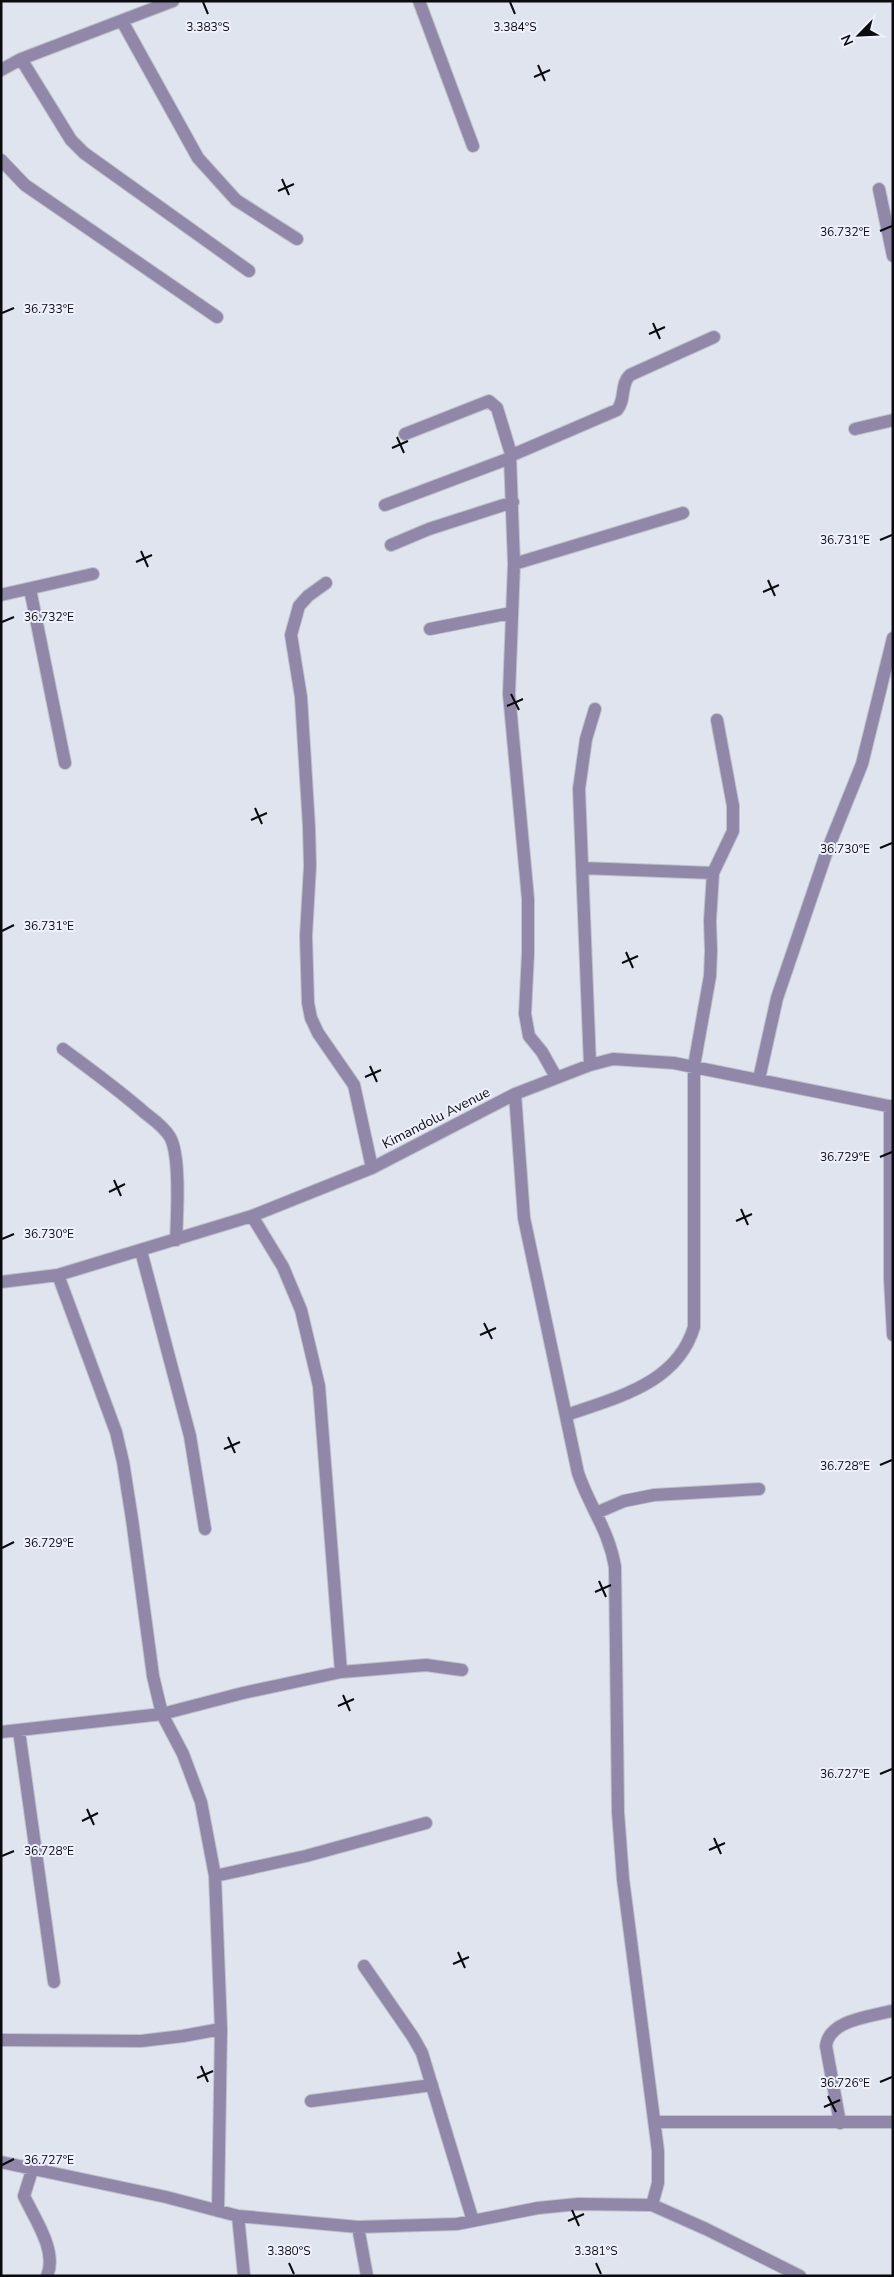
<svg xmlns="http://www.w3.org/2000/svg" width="894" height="2277" viewBox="0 0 894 2277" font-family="'Nunito Sans',sans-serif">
  <rect width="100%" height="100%" fill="#e0e4ef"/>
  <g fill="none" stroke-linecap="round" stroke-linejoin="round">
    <!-- minor casing -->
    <g stroke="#bec1cb" stroke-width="14">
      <path id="minor" d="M419 1 473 146
        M122 21 198 158 236 200 297 239
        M21 59 71 140 84 153 249 271
        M1 70 21 59 173 1
        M1 160 25 185 217 317
        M879 189 893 256
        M855 429 893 420
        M405 434 489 401 497 408 511 454
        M385 505 510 458
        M391 545 429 529 513 502
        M514 564 683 513
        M326 583 308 596 299 606 291 635 301 697 309 827 310 866 306 936 308 1003 311 1018 318 1033 354 1085 372 1168
        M30 589 65 763
        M1 595 93 574
        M430 629 511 613
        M582 868 713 873
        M63 1049C91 1070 119 1090 145 1113 154 1120 164 1127 170 1137 181 1156 177 1217 176 1240
        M590 1065 579 789 586 739 595 709
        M556 1077 542 1052 529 1036 525 1014 528 953V899L509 694 514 564 510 456 617 410C626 400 620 384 630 375L714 337
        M759 1079 777 998 827 851 862 764 893 638
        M515 1094 524 1218 578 1473C590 1508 609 1530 615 1567L618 1812 623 1879 658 2151V2183L652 2205
        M890 1106V1279L893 1335
        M252 1216 283 1267 301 1310 319 1386 341 1672
        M141 1251 190 1436 205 1529
        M58 1275 116 1432 123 1462 132 1519 153 1676 162 1714 183 1754 201 1802 215 1876 221 2029 218 2211
        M1 1282 58 1275 252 1216 372 1168 515 1094 590 1065 613 1059 674 1063 893 1107
        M567 1415C617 1397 677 1384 694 1327V1066L710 976 711 951 710 921 713 873 733 831V806L717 720
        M596 1513 624 1501 654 1495 759 1489
        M19 1731 54 1982
        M1 1732 162 1714 243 1693 341 1672 426 1665 462 1670
        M215 1876 306 1856 426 1823
        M364 1966 413 2037 422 2053 473 2221
        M1 2040 141 2041 183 2036 221 2029
        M311 2101 432 2085
        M655 2122H893
        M840 2123 826 2046C829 2020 869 2017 891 2011
        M1 2162 166 2197 238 2216 358 2227 457 2224 538 2208 578 2204 652 2205 706 2229 800 2276
        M33 2167 24 2196C34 2218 58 2251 47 2276
        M238 2216 244 2276
        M358 2227 367 2276"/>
    </g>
    <!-- minor -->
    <use href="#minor" stroke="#9188a9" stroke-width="12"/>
  </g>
  <!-- ticks -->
  <path fill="none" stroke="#0a0b0f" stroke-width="2" d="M203 2 208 14M510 2 515 14M538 65 545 81M534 77 550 70M282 179 289 195M278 191 294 184M880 231 892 226M2 313 14 308M653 323 660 339M649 334 665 327M397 437 404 453M392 448 408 441M880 540 892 535M141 551 148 567M136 562 152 555M768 580 775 596M763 592 779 585M2 622 14 617M511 694 519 710M507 706 523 699M255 808 262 824M251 820 267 813M880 848 892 843M2 931 14 925M626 952 633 968M622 963 638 956M370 1066 377 1082M365 1077 381 1070M880 1157 892 1152M114 1180 121 1196M109 1192 125 1184M741 1209 748 1225M736 1221 752 1214M2 1239 14 1234M484 1323 492 1339M480 1335 496 1328M228 1437 235 1453M224 1449 240 1442M880 1465 892 1460M2 1548 14 1542M599 1581 606 1597M595 1592 611 1585M343 1695 350 1711M338 1706 354 1699M880 1774 892 1769M87 1809 94 1825M82 1821 98 1813M714 1838 721 1854M709 1850 725 1843M2 1856 14 1851M458 1952 465 1968M453 1964 469 1957M201 2066 208 2082M197 2078 213 2071M880 2082 892 2077M828 2096 836 2112M824 2107 840 2100M2 2165 14 2159M572 2210 579 2226M568 2221 584 2214M289 2263 294 2274M596 2263 601 2274"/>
  <g text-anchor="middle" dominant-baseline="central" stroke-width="4" stroke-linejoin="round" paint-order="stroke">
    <!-- street labels -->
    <g font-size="14" fill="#0a0b0f" stroke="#eef1fd">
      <text transform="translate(436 1118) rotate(-27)">Kimandolu Avenue</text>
    </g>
  </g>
  <g font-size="12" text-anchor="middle" fill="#0a0b0f" stroke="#eef1fd" stroke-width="4" stroke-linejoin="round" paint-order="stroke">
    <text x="515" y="31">3.384°S</text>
    <text x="208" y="31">3.383°S</text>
    <text x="845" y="236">36.732°E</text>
    <text x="49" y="313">36.733°E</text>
    <text x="845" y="544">36.731°E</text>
    <text x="49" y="621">36.732°E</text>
    <text x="845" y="853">36.730°E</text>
    <text x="49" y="930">36.731°E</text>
    <text x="845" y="1161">36.729°E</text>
    <text x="49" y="1238">36.730°E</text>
    <text x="845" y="1470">36.728°E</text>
    <text x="49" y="1547">36.729°E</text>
    <text x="845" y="1778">36.727°E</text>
    <text x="49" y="1855">36.728°E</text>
    <text x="845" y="2087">36.726°E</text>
    <text x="49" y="2164">36.727°E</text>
    <text x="289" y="2255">3.380°S</text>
    <text x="596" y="2255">3.381°S</text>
  </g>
  <!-- border -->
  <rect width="894" height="2277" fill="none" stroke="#0a0b0f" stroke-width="5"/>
  <!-- north arrow -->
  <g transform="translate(859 35) rotate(246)" stroke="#eef1fd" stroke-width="4" paint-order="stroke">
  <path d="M0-4L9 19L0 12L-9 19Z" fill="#0a0b0f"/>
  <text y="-8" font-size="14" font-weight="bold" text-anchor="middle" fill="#0a0b0f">N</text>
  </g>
</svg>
